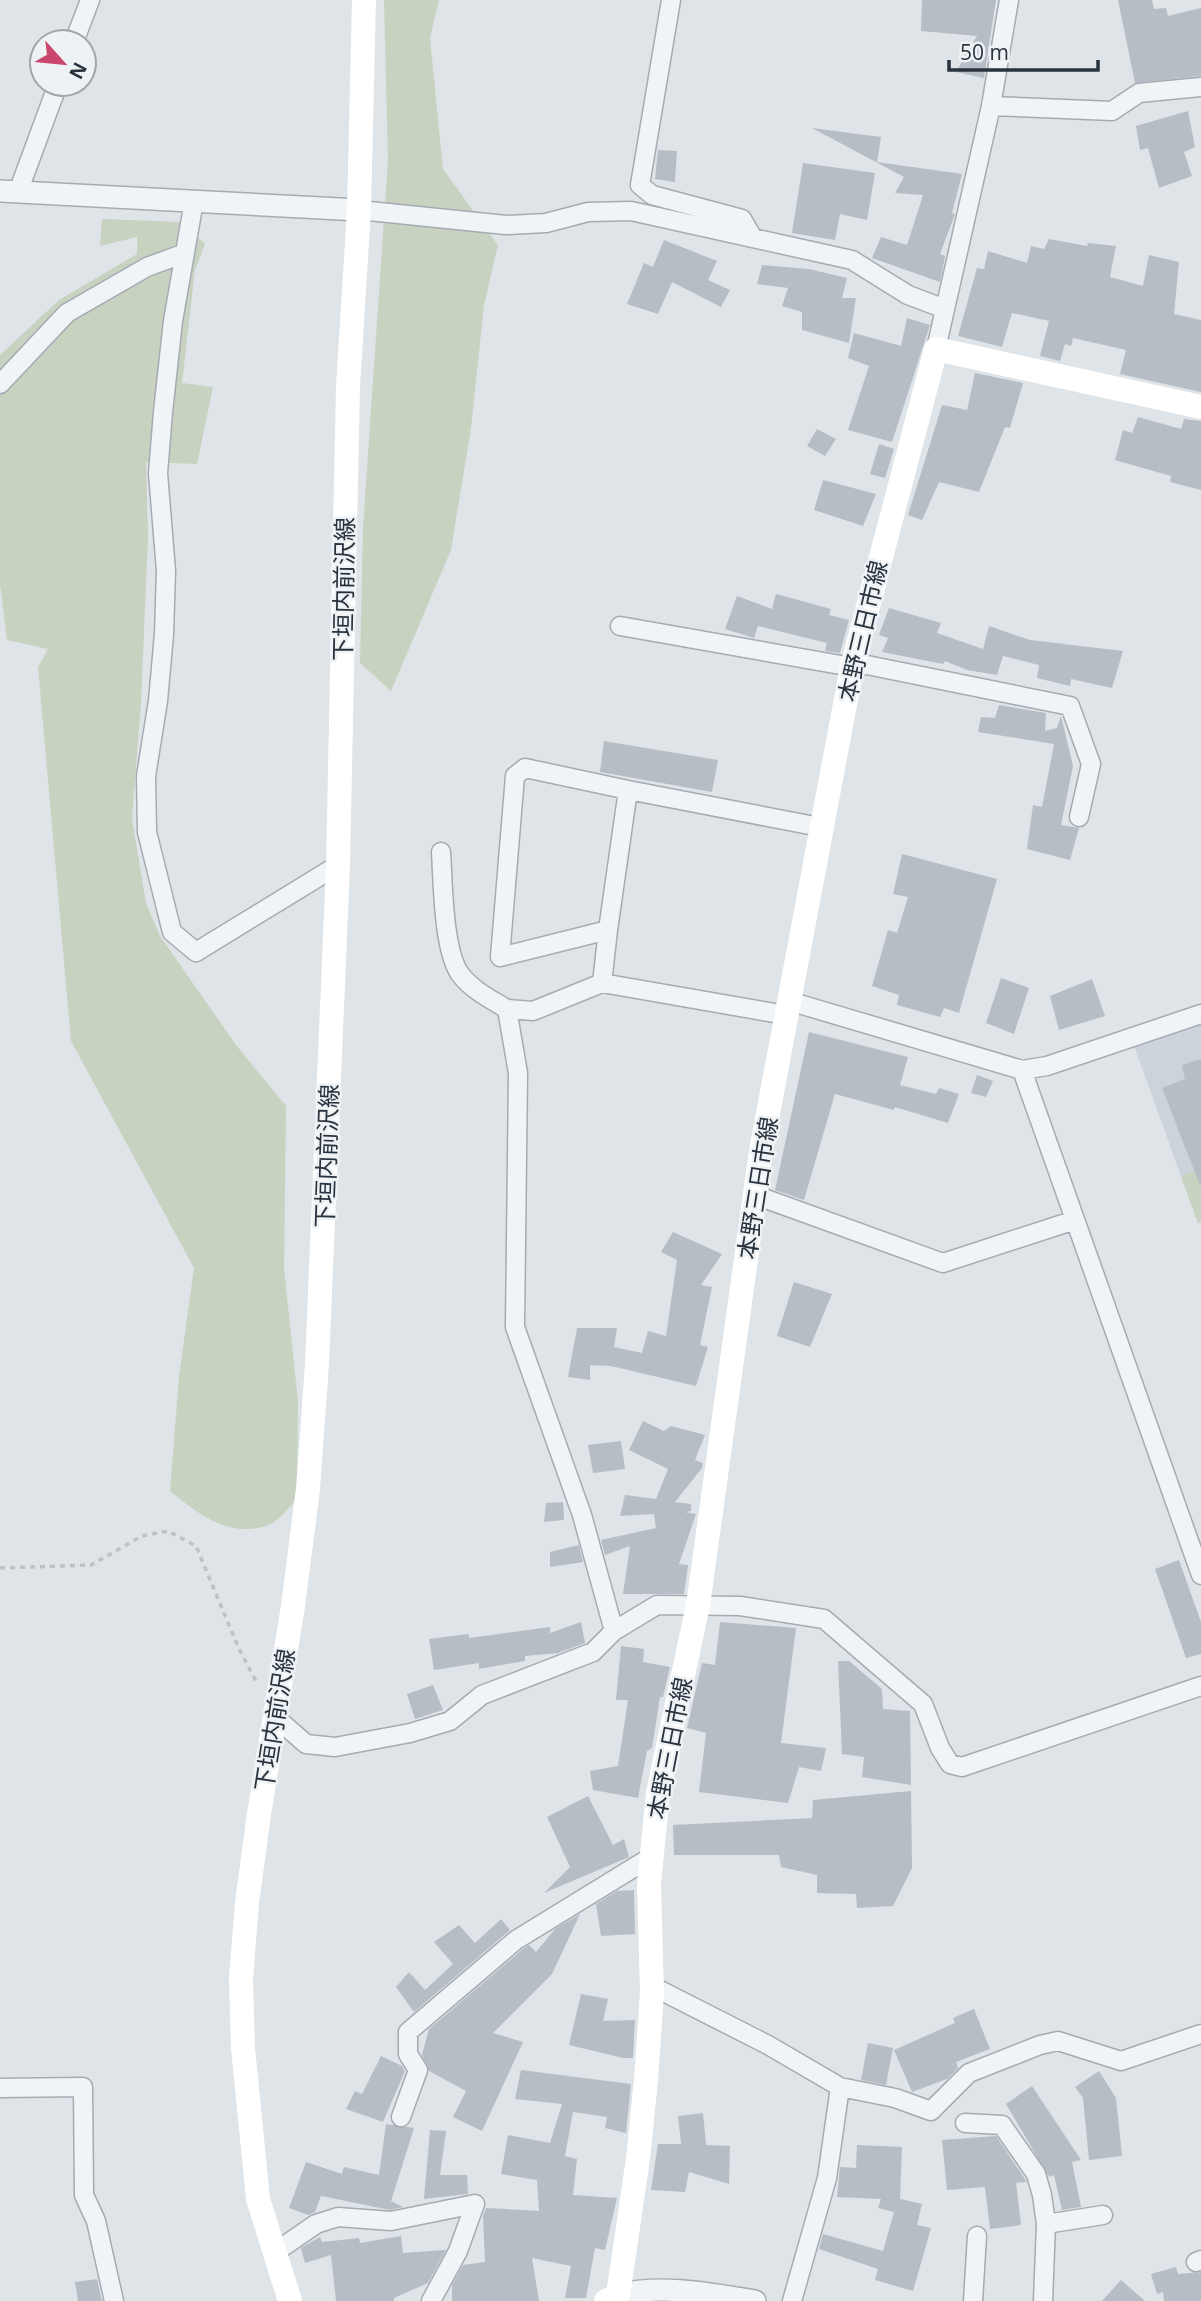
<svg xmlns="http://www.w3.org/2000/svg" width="1201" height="2301" viewBox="0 0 1201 2301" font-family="'Open Sans','Noto Sans JP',sans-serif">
  <rect width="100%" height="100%" fill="#dfe4e8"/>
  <!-- built -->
  <path fill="#cdd3da" d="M1201 1022V1222L1198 1223 1134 1046Z"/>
  <!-- green -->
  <path fill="#c7d2c0" d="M384 0H439L430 38 443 169 498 245 484 305 471 428 451 550 391 691 360 663 363 528 388 160Z
    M102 219 181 222 205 244 195 270 182 383 213 387 197 464 146 462 148 537 141 703 132 819 146 903 160 936 236 1045 286 1106 284 1268 298 1401 297 1499C289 1507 278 1522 268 1525 230 1539 198 1514 170 1491L179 1377 194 1268 71 1041 38 667 48 649 7 640 0 584V355L59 300 137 254V237L100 246Z
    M1201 1168V1222L1198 1223 1181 1176Z"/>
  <!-- building -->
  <path fill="#b6bdc4" d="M922 0H996L984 78 956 72 977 36 921 31Z
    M1118 0H1152L1154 9 1166 8 1168 16 1201 8V76L1135 83Z
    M1188 111 1195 147 1184 152 1192 176 1159 188 1148 148 1140 150 1136 126Z
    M812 128 881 137 877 162 962 174 952 213 955 214 940 254 945 256 940 282 872 258 881 237 907 245 923 195 895 193 904 177Z
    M658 150 677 151 675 182 655 179Z
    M803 163 875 173 867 220 840 214 835 240 792 233Z
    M1049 239 1087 246 1088 243 1116 246 1110 277 1143 286 1149 255 1179 262 1174 314 1201 320V392L1120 374 1126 350 1073 338 1071 346 1065 344 1060 361 1040 356 1049 321 1012 313 1002 347 958 336 977 268 984 269 988 251 1027 263 1031 246 1044 249Z
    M664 240 717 261 708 280 730 290 721 307 672 282 658 314 627 304 644 263 653 267Z
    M762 265 809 269 847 278 842 298H856L849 343 802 330V312L782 306 788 288 757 284Z
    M907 318 930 325 892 442 848 430 869 366 848 358 854 333 901 346Z
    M975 373 1023 383 1010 428 1005 427 979 492 939 482 922 520 908 515 942 405 967 410Z
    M1138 417 1181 429 1184 419 1201 421V490L1170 482 1171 476 1115 460 1123 430 1132 433Z
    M817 429 836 439 825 456 807 446Z
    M879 444 894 449 885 478 870 474Z
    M823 480 876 494 863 526 814 510Z
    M776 594 831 609 829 615 849 620 840 653 825 651 827 643 758 626 754 638 725 629 737 596 772 609Z
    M889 608 941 623 937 633 983 649 989 626 1030 640 1123 651 1112 688 1071 679 1070 686 1037 678 1039 665 1003 656 997 675 967 670 945 661 943 664 882 652 888 638 879 635Z
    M999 705 1046 713 1045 731 1057 728 1061 716 1073 766 1061 825 1079 828 1070 860 1027 849 1033 805 1042 807 1054 744 978 732 981 717 995 718Z
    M604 741 718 760 712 792 600 772Z
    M902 854 997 879 959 1013 944 1008 940 1017 897 1005 899 995 872 986 888 930 897 933 908 897 893 894Z
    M1001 978 1029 988 1014 1034 986 1023Z
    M1092 979 1105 1016 1059 1030 1050 996Z
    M809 1032 908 1057 900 1085 936 1094 939 1088 959 1094 948 1123 895 1107 894 1110 835 1094 804 1200 775 1190Z
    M1201 1059V1185H1200L1162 1088 1185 1079 1182 1065Z
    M977 1075 993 1081 986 1097 971 1093Z
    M673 1232 722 1254 701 1285 712 1287 700 1345 708 1347 696 1386 611 1366 590 1365V1380L568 1377 577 1328H617L614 1347 642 1353 648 1331 666 1336 677 1260 661 1252Z
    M794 1282 832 1294 810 1347 777 1336Z
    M643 1421 664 1431 671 1426 705 1435 695 1460 703 1463 702 1468 675 1502 691 1504V1511L685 1512 696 1514 679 1564 688 1565 684 1594H623L630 1546 605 1555 601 1540 656 1528 654 1514 620 1516 625 1495 656 1499 668 1469 629 1450Z
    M621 1441 625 1469 593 1473 588 1445Z
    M563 1502 564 1520 544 1522 546 1503Z
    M579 1545 583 1562 550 1567V1552Z
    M1179 1560 1201 1622V1654L1186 1658 1155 1569Z
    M581 1622 585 1643 558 1653 525 1656V1661L479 1669V1663L434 1670 429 1639 469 1634V1638L550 1627V1633Z
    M720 1622 796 1628 781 1743 826 1748 821 1771 799 1767 788 1803 699 1792 706 1733 687 1728 702 1663 715 1665Z
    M621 1646 644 1649 643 1662 670 1667 663 1697H660L652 1748 647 1751 638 1798 593 1790 590 1771 618 1766 628 1700H616Z
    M838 1661H849L882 1689 883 1709 910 1711 911 1785 862 1777 864 1757 842 1754Z
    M433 1685 443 1710 415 1719 407 1694Z
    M911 1791 912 1868 893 1906 857 1908 856 1894 817 1893V1875L781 1867 779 1855H674L673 1825 812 1818 813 1800Z
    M588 1796 613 1845 624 1839 629 1857 544 1893 570 1867 547 1817Z
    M634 1890 635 1934 601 1936 596 1904 617 1891Z
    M580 1914 552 1974 493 2033 523 2042 482 2131 453 2117 466 2091 429 2071 422 2055 429 2029 523 1949 529 1945 536 1952 555 1929Z
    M501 1919 510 1930 414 2012 396 1987 409 1972 425 1990 453 1964 434 1942 459 1925 475 1943Z
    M581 1994 608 1999 603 2021 635 2020 633 2058H623L569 2045Z
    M974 2009 990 2049 956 2062 958 2068 947 2079 912 2092 894 2050 955 2023 953 2018Z
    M868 2043 893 2048 886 2085 861 2080Z
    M381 2056 402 2066 405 2071 383 2122 346 2109 355 2091 362 2094Z
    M521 2070 631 2084 626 2133 605 2128 607 2117 573 2112 565 2156 577 2159 573 2195 617 2198 605 2250 595 2248 586 2298H565L571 2266 532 2258 539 2301H452V2285L463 2265 485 2262 483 2216 486 2208 539 2211 537 2180 501 2174 508 2135 550 2143 562 2104 515 2099Z
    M1099 2071 1116 2098 1122 2156 1089 2160 1083 2098 1075 2087Z
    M1032 2086 1081 2160 1072 2162 1081 2207 1062 2210 1054 2175 1049 2177 1006 2104Z
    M703 2113 706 2145 730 2146 729 2184 689 2172 685 2192 651 2190 658 2144H681L678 2116Z
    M386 2124 414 2128 391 2201 403 2207 390 2210 321 2196 315 2212 308 2215 289 2208 306 2162 342 2174 344 2167 379 2175Z
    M430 2130 446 2131 440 2175H467L468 2194 424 2199Z
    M996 2136 1027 2182 1016 2183 1021 2225 990 2229 985 2187 947 2190 942 2140Z
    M857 2145 902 2147 900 2199 922 2204 917 2225 931 2228 913 2291 875 2280 878 2269 819 2249 823 2234 883 2251 894 2212 878 2208 881 2199 837 2197 840 2167 856 2168Z
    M401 2236 403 2253 446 2250 428 2283 394 2298V2301H336L331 2255 305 2263 301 2248 320 2237 322 2242 359 2238 360 2243Z
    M1176 2267 1178 2274 1201 2272V2301H1164L1163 2292 1157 2294 1151 2274Z
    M97 2279 102 2301H78L75 2282Z
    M1121 2280 1145 2301H1102Z"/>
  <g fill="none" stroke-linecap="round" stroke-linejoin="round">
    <!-- minor casing -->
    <g stroke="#a4abb2" stroke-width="21">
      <path id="minor" d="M671 0 640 185 652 195 742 219 753 238
        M74 42 90 0
        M991 106 1112 111 1139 93 1201 87
        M18 192 58 84
        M194 201 173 321 163 412 158 473 166 571 164 634 158 701 146 776 147 832 172 932 196 952 338 865
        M359 210 506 225 546 223 588 212 631 211 852 260 908 295 945 309
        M936 349 991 106 1009 0
        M0 384 67 313 147 267 185 253
        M620 626 852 667 867 665 1070 706 1091 764 1079 817
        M525 768 628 790 608 930 500 957 515 776Z
        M628 790 820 827
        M441 852C443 882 443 950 460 974 472 990 490 999 507 1009L518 1073 515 1327 582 1515 614 1631
        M602 983 786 1015
        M789 1001 1022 1070 1047 1066 1201 1014
        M507 1009 533 1011 602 983 608 930
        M1022 1070 1201 1575
        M755 1195 943 1263 1075 1220
        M274 1716 306 1744 335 1747 410 1733 450 1721 482 1695 593 1652 614 1631 657 1605 740 1606 824 1619 923 1704 940 1748 950 1764 962 1767 1201 1686
        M652 1986 768 2045 840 2087
        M0 2088 83 2087 84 2195 96 2221 114 2301
        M401 2117 418 2070 408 2054V2032L516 1940 651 1857
        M965 2123 1002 2125 1036 2174 1042 2195 1046 2224 1043 2301
        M1046 2224 1103 2215
        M274 2253 316 2224 338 2217 391 2221 475 2204 458 2251 431 2301
        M1196 2262 1201 2260
        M792 2301 827 2178 840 2087 895 2098 931 2111 969 2073 1040 2045 1058 2041 1121 2061 1201 2034
        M973 2301 977 2236"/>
    </g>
    <!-- tertiary casing -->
    <g stroke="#a4abb2" stroke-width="24">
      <path id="tertiary" d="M0 191 359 210
        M618 2301V2295C662 2284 711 2294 755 2301"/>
    </g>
    <!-- path -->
    <path stroke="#bdc2c6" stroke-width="3.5" stroke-dasharray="5 5" stroke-linecap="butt" d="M0 1568 91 1565 142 1536 168 1531 196 1546 239 1649 257 1683"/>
    <!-- minor -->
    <use href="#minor" stroke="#f1f4f6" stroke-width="18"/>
    <!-- tertiary -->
    <use href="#tertiary" stroke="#f1f4f6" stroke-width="21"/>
    <!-- secondary -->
    <path stroke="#fff" stroke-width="24" d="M290 2301 258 2199 243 2048 241 1979 247 1903 259 1814 293 1606 308 1489 317 1364 338 865 348 386 359 210 364 0
      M606 2301 618 2295 638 2159 646 2080 652 1992 649 1884 658 1793 698 1605 761 1151 852 667 936 349 1201 407"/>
  </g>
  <g text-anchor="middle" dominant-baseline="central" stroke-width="5" stroke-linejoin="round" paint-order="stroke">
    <!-- street labels -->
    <g font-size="24" fill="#28333e" stroke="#eef2f5">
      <text transform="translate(343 589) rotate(-89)">下垣内前沢線</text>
      <text transform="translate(862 631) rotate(-77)">本野三日市線</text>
      <text transform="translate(326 1156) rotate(-88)">下垣内前沢線</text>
      <text transform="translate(757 1188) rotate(-81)">本野三日市線</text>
      <text transform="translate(274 1720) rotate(-81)">下垣内前沢線</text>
      <text transform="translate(669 1748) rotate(-79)">本野三日市線</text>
    </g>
  </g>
  <!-- north arrow -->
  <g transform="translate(63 63) rotate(117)"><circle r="33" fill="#eef2f5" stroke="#9fa6ac" stroke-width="2"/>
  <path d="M0-5L12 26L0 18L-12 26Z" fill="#ca466c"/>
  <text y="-10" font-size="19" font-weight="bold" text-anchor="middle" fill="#28333e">N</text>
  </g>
  <!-- scale -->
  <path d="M949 60v10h149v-10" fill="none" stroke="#28333e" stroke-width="3.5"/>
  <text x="960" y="60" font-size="21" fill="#28333e" stroke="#eef2f5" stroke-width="5" paint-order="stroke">50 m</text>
</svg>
